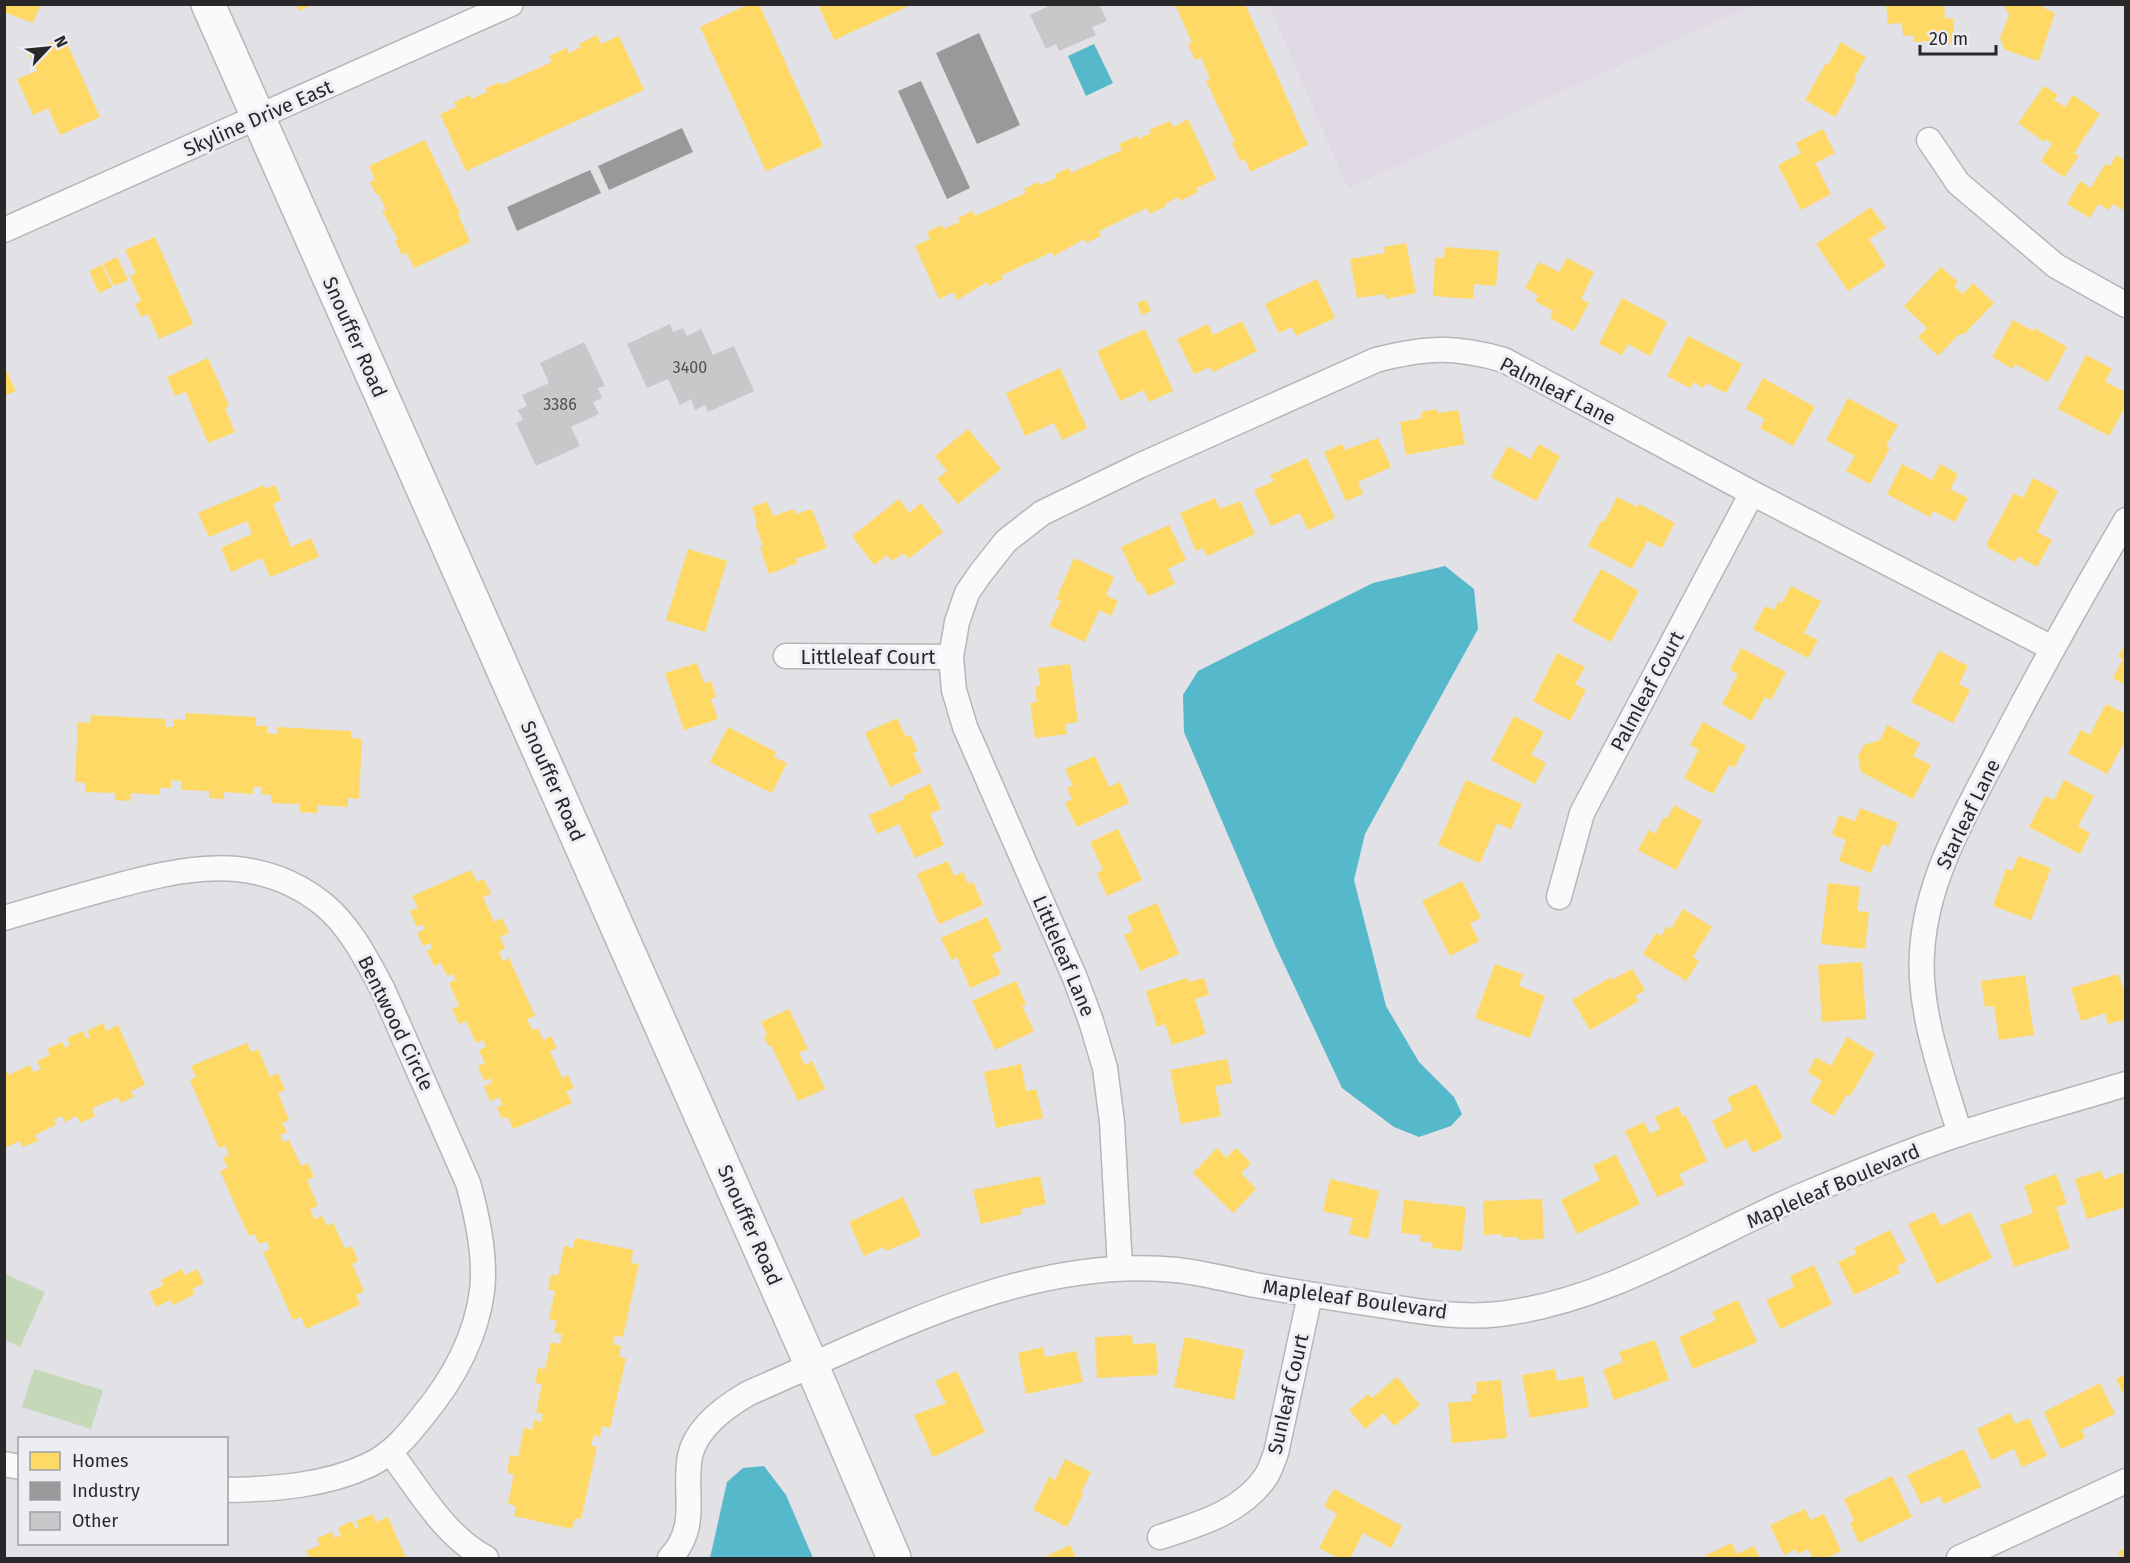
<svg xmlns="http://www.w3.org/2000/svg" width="2130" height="1563" viewBox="0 0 2130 1563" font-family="'Fira Sans',sans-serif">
  <rect width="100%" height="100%" fill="#e1e1e6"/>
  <!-- commercial -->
  <path fill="#e0d8e5" d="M1269 5H1753L1348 188Z"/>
  <!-- green -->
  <path fill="#c5d9b9" d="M5 1274 45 1292 20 1347 5 1340Z
    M34 1369 103 1390 91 1429 22 1407Z"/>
  <!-- water -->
  <path fill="#56b8cb" d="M1094 44 1113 83 1086 96 1068 56Z
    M1445 566 1474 589 1478 629 1365 834 1354 880 1386 1006 1419 1062 1454 1097 1462 1114 1451 1126 1419 1137 1394 1127 1342 1088 1275 945 1184 732 1183 695 1198 671 1373 583Z
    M764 1466 786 1495 813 1558H710L727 1482 743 1468Z"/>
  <!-- homes -->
  <path fill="#ffd966" d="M4 4H41L33 23 4 12Z
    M296 4H313L299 11Z
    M749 4H759L823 146 766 171 700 27Z
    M818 4H913L834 40Z
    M1175 4H1245L1308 145 1250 172 1245 159 1240 161 1232 143 1235 142 1206 81 1210 79 1201 57 1195 60 1188 44 1192 43Z
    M1886 4H1944L1945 19 1953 18 1955 43 1928 45V41L1914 42V35L1903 36 1902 23 1888 24Z
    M2004 4H2042L2044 8 2055 13 2039 61 2005 50 2000 38 2009 15Z
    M597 35 601 44 619 36 644 90 466 171 440 114 456 107 454 102 469 95 471 99 487 92 486 88 500 82 501 85 552 62 549 56 567 48 569 53 581 47 579 44Z
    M64 37 100 117 60 135 48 108 33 115 17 79 37 71 28 52Z
    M1841 42 1866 57 1854 78 1856 80 1835 117 1805 100 1826 63 1828 65Z
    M2044 86 2058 95 2054 100 2065 107 2073 95 2100 114 2074 153 2079 156 2064 177 2041 161 2052 144 2046 139 2044 142 2018 123Z
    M1188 119 1216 179 1196 188 1198 192 1180 201 1178 197 1165 204 1166 206 1150 214 1147 208 1099 231 1101 236 1086 243 1084 239 1054 256 1052 252 1002 275 1003 279 988 286 987 282 957 300 954 292 939 299 915 246 930 239 927 232 941 225 943 229 960 222 958 218 973 211 975 216 1026 193 1024 189 1038 182 1040 185 1056 178 1055 174 1069 168 1071 173 1122 150 1119 144 1137 136 1138 139 1151 133 1149 130 1170 121 1173 127Z
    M1823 129 1835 153 1815 163 1831 194 1801 210 1778 165 1801 153 1796 143Z
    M425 140 460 213 458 214 470 242 414 268 407 253 402 255 395 241 398 239 382 211 386 210 378 193 376 195 370 182 375 180 369 166Z
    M2116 155 2126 161V212L2113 204 2109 210 2098 204 2090 218 2067 204 2080 181 2091 188 2105 164 2110 166Z
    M1871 207 1886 228 1869 239 1886 266 1848 291 1816 244Z
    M155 237 193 324 159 339 148 314 141 317 135 304 141 301 130 276 136 273 125 250Z
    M1406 243 1416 293 1386 299 1385 294 1357 298 1350 259 1385 253 1384 247Z
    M1445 247 1499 251 1496 286 1474 284 1473 299 1433 296 1435 257 1444 258Z
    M117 257 128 280 114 286 103 264Z
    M1567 258 1594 272 1581 299 1589 303 1574 331 1550 318 1553 311 1535 301 1538 295 1525 288 1539 262 1559 272Z
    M102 265 112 287 99 293 89 271Z
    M1941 267 1958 282 1954 286 1963 294 1973 283 1994 303 1964 334 1958 335 1938 356 1918 337 1927 328 1904 306Z
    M1317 279 1335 318 1296 336 1292 327 1279 333 1265 304Z
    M1622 298 1667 322 1650 356 1628 344 1622 355 1599 344Z
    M1146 300 1151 311 1142 315 1137 303Z
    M2013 320 2033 331 2034 328 2067 347 2048 382 2015 364 2013 369 1992 357Z
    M1242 321 1257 351 1213 372 1210 367 1194 374 1177 339 1208 324 1213 335Z
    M1145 329 1173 391 1149 402 1144 390 1120 401 1097 351Z
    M1688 336 1742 364 1726 393 1706 383 1703 388 1694 382 1690 388 1667 376Z
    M2086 355 2112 369 2105 382 2126 392V405L2109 436 2058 409Z
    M208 358 229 406 225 408 235 432 208 443 186 392 175 396 167 377Z
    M4 366 16 391 4 396Z
    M1060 368 1087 428 1062 440 1054 423 1025 436 1006 393Z
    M1763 378 1815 407 1793 446 1760 428 1765 419 1746 409Z
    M1848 398 1898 425 1886 446 1890 448 1870 484 1846 471 1855 456 1826 440Z
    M1437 409 1438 413 1458 410 1465 444 1406 455 1400 422 1422 418 1421 412Z
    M968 429 1001 469 958 504 937 479 947 471 935 456Z
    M1378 438 1391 467 1358 482 1363 494 1346 501 1324 452 1342 444 1345 450Z
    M1539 444 1560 456 1536 501 1491 477 1508 446 1530 459Z
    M1307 458 1335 518 1308 530 1300 513 1271 526 1254 490 1274 481 1270 475Z
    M1902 464 1932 480 1940 464 1958 474 1950 489 1968 498 1955 522 1933 511 1930 517 1887 494Z
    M2033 478 2058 491 2037 532 2052 540 2037 567 2018 556 2015 562 1987 547 1988 541 2014 493 2023 498Z
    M264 485 265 489 275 485 281 500 273 504 291 547 311 538 319 557 270 577 262 558 231 572 221 548 252 534 247 521 209 537 198 513Z
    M1617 497 1637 507 1639 504 1675 523 1662 548 1647 541 1632 569 1588 546 1601 521 1604 522Z
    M1215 498 1220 509 1240 501 1255 534 1207 556 1203 548 1196 551 1180 513Z
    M899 499 909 513 921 503 943 532 908 559 904 553 892 561 887 555 874 565 852 536Z
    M767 502 773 516 794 509 796 514 812 509 827 548 796 559 797 563 769 574 760 547 763 546 755 524 757 523 752 507Z
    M1169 525 1186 560 1168 569 1175 584 1148 596 1141 582 1138 583 1121 547Z
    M688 549 727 561 705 632 666 620Z
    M1074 558 1114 577 1106 595 1118 601 1111 616 1099 610 1085 642 1049 626 1061 601 1056 599Z
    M1601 569 1639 591 1611 642 1572 621Z
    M1791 586 1821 601 1804 633 1818 640 1808 658 1753 629 1765 606 1774 610 1779 601 1782 603Z
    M2126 643V685L2113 678 2123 659 2118 656Z
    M1741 648 1786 672 1771 700 1765 697 1752 721 1722 704 1738 674 1730 670Z
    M1939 651 1968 666 1959 684 1970 690 1953 723 1911 702Z
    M1557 653 1585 667 1575 684 1586 690 1570 721 1533 701Z
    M697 663 704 683 711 681 716 697 711 699 718 719 684 730 665 673Z
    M1070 664 1078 722 1065 724 1067 734 1035 738 1030 703 1037 702 1035 687 1040 686 1038 668Z
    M2106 704 2126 714V739L2107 774 2068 753 2081 730 2090 735Z
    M185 713 256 717V726H267V733L277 734V727L351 731V738L362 739 359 799 348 798V807L318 805 317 813 300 812V804L271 803V795L261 794 262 787H254L253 794 224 792V799L209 798V791L181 790 182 781 171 780V788H160L159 795 131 793 130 801 115 800V793L85 792V783L75 782 78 722 90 723 91 715 165 719V727H173L174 719 185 720Z
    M1514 716 1544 732 1531 755 1546 763 1535 784 1491 760Z
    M897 718 906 737 910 735 918 751 913 753 922 772 890 787 865 733Z
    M1703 722 1746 746 1734 768 1729 765 1713 794 1684 778 1699 750 1690 745Z
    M1887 725 1920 743 1913 756 1931 765 1913 799 1861 772 1858 756 1864 745 1880 740Z
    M728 727 776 752 774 757 787 763 772 793 710 762Z
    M1095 756 1109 787 1120 782 1129 803 1077 827 1065 803 1072 799 1067 788 1073 785 1065 769Z
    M1466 780 1522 804 1511 829 1497 823 1480 863 1438 845Z
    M2064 780 2094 796 2078 826 2090 833 2080 854 2029 827 2045 796 2054 800Z
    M930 784 941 809 930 814 944 845 915 858 899 824 877 834 869 815 905 799 903 796Z
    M1674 805 1702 821 1676 870 1638 850 1649 830 1655 834 1664 817 1667 819Z
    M1860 808 1898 823 1889 847 1882 844 1871 873 1839 861 1846 840 1832 835 1839 815 1855 821Z
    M1118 829 1142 880 1107 896 1097 873 1103 870 1090 842Z
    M2018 856 2051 868 2031 920 1993 906 2006 869 2012 871Z
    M948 861 954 876 963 872 968 884 973 882 983 905 939 924 917 874Z
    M471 870 477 882 484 879 491 894 483 897 494 922 502 918 509 933 500 937 505 948 499 952 503 961 509 958 535 1016 527 1019 532 1030 538 1028 543 1040 551 1036 557 1048 550 1051 562 1078 568 1075 574 1088 566 1091 572 1103 513 1129 508 1117 502 1119 497 1107 503 1105 499 1097 490 1101 484 1086 492 1083 490 1078 484 1081 478 1066 485 1063 479 1050 486 1047 483 1040 476 1043 466 1021 459 1024 452 1009 459 1006 449 983 456 980 453 974 447 976 441 963 434 966 427 951 432 948 430 943 423 946 417 933 425 929 422 924 417 927 410 911 418 908 412 896Z
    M1462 881 1481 918 1470 923 1479 941 1450 956 1422 901Z
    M1828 883 1860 887 1857 911 1869 912 1865 949 1821 944Z
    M1157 903 1179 954 1140 971 1124 935 1133 931 1127 916Z
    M1683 909 1712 927 1693 957 1699 961 1686 981 1643 954 1656 933 1661 936 1667 926 1671 929Z
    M987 917 1002 950 992 954 1001 974 970 988 957 957 951 960 941 938Z
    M1862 962 1866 1019 1822 1022 1818 965Z
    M1495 964 1523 974 1519 986 1545 996 1530 1038 1475 1018Z
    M1632 969 1645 990 1635 996 1639 1001 1590 1030 1572 1000 1611 977 1612 980Z
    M2118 974 2124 991H2126V1019L2108 1024 2105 1013 2081 1021 2071 988Z
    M2025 975 2034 1035 1999 1040 1994 1006 1985 1007 1981 981Z
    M1187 978 1189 982 1204 978 1209 995 1195 999 1206 1034 1172 1045 1165 1024 1157 1027 1146 991Z
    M1016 981 1026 1004 1022 1006 1034 1031 995 1050 972 1001Z
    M789 1009 808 1049 799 1053 805 1065 812 1061 825 1089 798 1101 771 1045 768 1046 764 1037 767 1035 761 1022Z
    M103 1023 106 1031 118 1025 145 1085 131 1091 134 1097 120 1103 118 1097 92 1108 95 1116 80 1123 77 1116 64 1122 62 1116 54 1119 56 1125 35 1135 38 1141 23 1147 20 1141 4 1148V1067L8 1075 30 1065 33 1072 41 1069 37 1061 50 1055 47 1049 62 1042 65 1048 70 1045 67 1038 83 1031 86 1039 90 1037 87 1031Z
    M1847 1037 1875 1054 1850 1096 1847 1094 1834 1116 1810 1102 1822 1081 1808 1072 1816 1057 1831 1066Z
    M247 1043 251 1052 258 1049 270 1077 278 1073 285 1090 278 1093 289 1120 282 1123 287 1132 280 1135 283 1142 289 1140 301 1166 308 1163 314 1177 307 1180 318 1206 310 1209 314 1219 322 1216 327 1226 333 1223 345 1249 352 1246 358 1261 352 1264 364 1291 356 1295 360 1305 306 1329 301 1317 293 1320 263 1252 270 1249 267 1241 259 1244 255 1234 249 1236 220 1171 228 1168 223 1158 229 1155 225 1145 219 1148 190 1080 196 1077 191 1066Z
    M1227 1059 1232 1083 1215 1086 1221 1116 1181 1124 1170 1070Z
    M1021 1064 1026 1091 1036 1089 1043 1118 996 1128 984 1072Z
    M1756 1084 1783 1138 1753 1153 1746 1139 1725 1149 1712 1121 1733 1110 1727 1098Z
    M1678 1106 1683 1117 1686 1115 1707 1161 1679 1174 1684 1185 1657 1197 1625 1131 1644 1122 1650 1134 1660 1129 1655 1117Z
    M1217 1148 1226 1158 1236 1148 1251 1163 1241 1173 1256 1189 1233 1213 1193 1173Z
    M1616 1155 1640 1204 1577 1234 1561 1200 1600 1180 1593 1165Z
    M2101 1171 2104 1179 2126 1172V1207L2087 1219 2075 1179Z
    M2056 1174 2067 1204 2056 1207 2070 1248 2014 1267 2000 1225 2033 1213 2024 1186Z
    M1040 1176 1046 1204 1021 1209 1022 1214 981 1224 973 1190Z
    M1330 1179 1379 1191 1368 1239 1349 1234 1353 1218 1323 1211Z
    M903 1197 921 1236 886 1251 884 1247 864 1256 849 1222Z
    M1542 1199 1544 1239 1519 1240 1518 1237H1502V1234L1484 1235 1483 1201Z
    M1404 1200 1466 1207 1462 1251 1432 1248 1433 1243 1420 1241 1421 1235 1401 1233Z
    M1934 1212 1941 1226 1970 1212 1992 1258 1937 1284 1908 1224Z
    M1890 1230 1906 1261 1897 1266 1900 1273 1854 1295 1838 1262 1856 1254 1854 1248Z
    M575 1238 633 1250 631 1263 639 1264 623 1337 615 1335 613 1344 621 1346 619 1357 626 1358 610 1428 602 1426 600 1437 594 1435 591 1446 597 1447 581 1519 575 1518 572 1529 514 1516 516 1506 508 1504 514 1474 507 1473 510 1455 518 1457 524 1428 532 1430 534 1420 541 1422 543 1414 536 1412 542 1384 535 1383 538 1368 545 1369 551 1342 560 1344 562 1334 554 1332 557 1321 549 1319 555 1291 548 1289 551 1274 558 1276 564 1246 573 1248Z
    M1814 1265 1832 1304 1780 1329 1766 1300 1794 1287 1790 1276Z
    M182 1269 185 1275 197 1269 204 1283 192 1289 195 1294 173 1305 171 1300 156 1307 149 1292 163 1285 161 1280Z
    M1738 1300 1757 1342 1693 1369 1679 1337 1716 1320 1712 1312Z
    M1132 1335 1133 1344 1156 1343 1158 1375 1097 1378 1095 1337Z
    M1185 1337 1244 1350 1234 1400 1174 1387Z
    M1655 1340 1669 1380 1614 1400 1603 1370 1623 1362 1619 1352Z
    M1043 1347 1045 1357 1076 1351 1083 1382 1026 1394 1018 1353Z
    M1555 1369 1557 1381 1583 1376 1589 1407 1530 1418 1522 1375Z
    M957 1371 985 1432 933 1457 914 1415 946 1403 935 1381Z
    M2126 1374V1400L2116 1379Z
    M1397 1377 1420 1405 1394 1426 1383 1413 1365 1429 1349 1410 1368 1394 1372 1398Z
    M1501 1380 1507 1438 1452 1443 1448 1403 1472 1401 1471 1394H1477L1476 1382Z
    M2100 1383 2115 1414 2081 1430 2085 1438 2061 1449 2044 1412Z
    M2010 1413 2015 1424 2029 1418 2047 1456 2022 1467 2014 1449 1991 1460 1977 1429Z
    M1964 1449 1981 1487 1944 1504 1940 1496 1921 1504 1907 1475Z
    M1065 1459 1091 1472 1081 1493 1083 1494 1067 1527 1033 1510 1049 1477 1055 1480Z
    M1892 1476 1912 1517 1859 1543 1850 1523 1854 1521 1844 1499Z
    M1334 1489 1402 1526 1391 1548 1363 1533 1350 1558H1338L1319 1548 1337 1514 1324 1506Z
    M1805 1509 1810 1520 1824 1514 1841 1551 1826 1558H1813L1808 1549 1798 1554 1796 1549 1784 1555 1770 1525Z
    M373 1514 376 1522 388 1517 406 1558H310L306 1551 320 1545 317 1538 332 1532 334 1538 341 1535 338 1528 352 1521 356 1529 359 1527 356 1521Z
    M1732 1543 1737 1554 1754 1546 1760 1558H1707L1706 1555Z
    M1070 1545 1076 1558H1042Z
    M2126 1548V1558H2121L2118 1552Z"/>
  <!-- industry -->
  <path fill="#999" d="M979 33 1020 125 977 144 936 53Z
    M921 81 970 188 947 199 898 91Z
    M682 128 693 152 609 190 598 166Z
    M590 170 601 193 517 231 507 207Z"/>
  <!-- building -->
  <path fill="#c9c7ca" d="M1053 4H1099L1107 21 1092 27 1096 35 1059 51 1056 44 1046 49 1030 15Z
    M670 324 673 332 683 328 687 336 701 329 713 355 734 346 754 391 708 412 705 405 695 410 691 399 680 405 668 379 647 388 627 344Z
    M584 342 605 386 598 388 602 398 593 402 599 414 571 427 580 446 536 466 516 423 523 420 518 410 527 406 522 395 549 383 540 363Z"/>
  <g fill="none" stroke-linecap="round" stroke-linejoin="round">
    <!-- minor casing -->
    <g stroke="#b6b6b9" stroke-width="27">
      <path id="minor" d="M1929 140 1958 183 2056 266 2126 305
        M4 230 511 4
        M786 656 951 657
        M1559 897 1582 813 1752 493
        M4 918C38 908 72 898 105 889 181 868 256 850 323 904 350 926 367 960 383 990L468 1183C477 1215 486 1258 482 1291 476 1338 452 1381 422 1417 407 1436 392 1454 369 1465 325 1486 274 1489 226 1490
        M1960 1134C1943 1078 1918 1011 1922 953 1926 877 1967 812 2000 747 2040 670 2082 595 2126 520
        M1120 1268 1112 1122 1105 1068 1091 1021 1075 978 965 727 954 690 951 657 957 622 967 593 980 574 1006 541 1042 513 1139 466 1376 360C1426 347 1454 346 1504 360L1752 493 2052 648
        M390 1452C419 1489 443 1535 486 1558
        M4 1464 20 1467
        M1160 1537C1199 1524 1240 1513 1265 1478 1270 1471 1273 1461 1276 1453L1310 1295
        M670 1558C700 1526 683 1494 690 1456 696 1428 726 1406 749 1393 884 1335 1025 1255 1177 1270 1203 1273 1230 1280 1255 1285 1301 1293 1346 1300 1392 1307 1427 1313 1464 1318 1500 1314 1607 1301 1700 1240 1796 1198 1850 1175 1903 1153 1959 1134 2014 1116 2070 1101 2126 1084
        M1959 1558 2126 1481"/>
    </g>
    <!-- secondary casing -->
    <g stroke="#b6b6b9" stroke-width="36">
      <path id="secondary" d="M208 4 812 1366 894 1558"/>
    </g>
    <!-- minor -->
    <use href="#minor" stroke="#fafafb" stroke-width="24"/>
    <!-- secondary -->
    <use href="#secondary" stroke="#fafafb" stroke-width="33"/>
  </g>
  <g text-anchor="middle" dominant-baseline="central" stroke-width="6" stroke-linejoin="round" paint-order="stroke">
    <!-- number labels -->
    <g font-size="16" fill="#505053">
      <text x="690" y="367">3400</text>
      <text x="560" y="404">3386</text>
    </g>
    <!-- street labels -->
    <g font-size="20" fill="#28282b" stroke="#ededf4">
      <text transform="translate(258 118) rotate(-24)">Skyline Drive East</text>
      <text transform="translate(355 337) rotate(66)">Snouffer Road</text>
      <text transform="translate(1558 391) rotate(27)">Palmleaf Lane</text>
      <text x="868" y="657">Littleleaf Court</text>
      <text transform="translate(1647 691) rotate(-62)">Palmleaf Court</text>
      <text transform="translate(553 781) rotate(66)">Snouffer Road</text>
      <text transform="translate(1968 814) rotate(-64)">Starleaf Lane</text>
      <text transform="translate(1064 956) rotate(67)">Littleleaf Lane</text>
      <text transform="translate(396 1023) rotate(64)">Bentwood Circle</text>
      <text transform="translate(1833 1186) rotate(-23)">Mapleleaf Boulevard</text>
      <text transform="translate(750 1225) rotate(66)">Snouffer Road</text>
      <text transform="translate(1355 1299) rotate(8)">Mapleleaf Boulevard</text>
      <text transform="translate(1288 1394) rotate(-77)">Sunleaf Court</text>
    </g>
  </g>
  <!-- border -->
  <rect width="2130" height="1563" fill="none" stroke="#28282b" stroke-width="12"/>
  <!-- legend -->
  <rect x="18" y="1437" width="210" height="108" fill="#ededf4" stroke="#9e9ea4" stroke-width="1.5"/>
  <rect x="30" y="1452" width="30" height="18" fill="#ffd966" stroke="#9e9ea4" stroke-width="1.5"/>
  <text x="72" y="1467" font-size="18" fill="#28282b">Homes</text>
  <rect x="30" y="1482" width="30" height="18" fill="#999999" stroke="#9e9ea4" stroke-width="1.5"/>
  <text x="72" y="1497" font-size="18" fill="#28282b">Industry</text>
  <rect x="30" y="1512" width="30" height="18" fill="#c9c7ca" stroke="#9e9ea4" stroke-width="1.5"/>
  <text x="72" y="1527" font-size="18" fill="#28282b">Other</text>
  <!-- north arrow -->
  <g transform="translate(48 48) rotate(64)" stroke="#ededf4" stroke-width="4.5" paint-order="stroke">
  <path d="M0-4.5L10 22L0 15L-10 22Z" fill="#28282b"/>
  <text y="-9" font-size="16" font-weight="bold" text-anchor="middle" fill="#28282b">N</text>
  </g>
  <!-- scale -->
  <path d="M1920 45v9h76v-9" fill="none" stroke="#28282b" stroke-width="3"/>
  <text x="1929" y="45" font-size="18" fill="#28282b" stroke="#ededf4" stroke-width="4.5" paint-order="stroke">20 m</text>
</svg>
